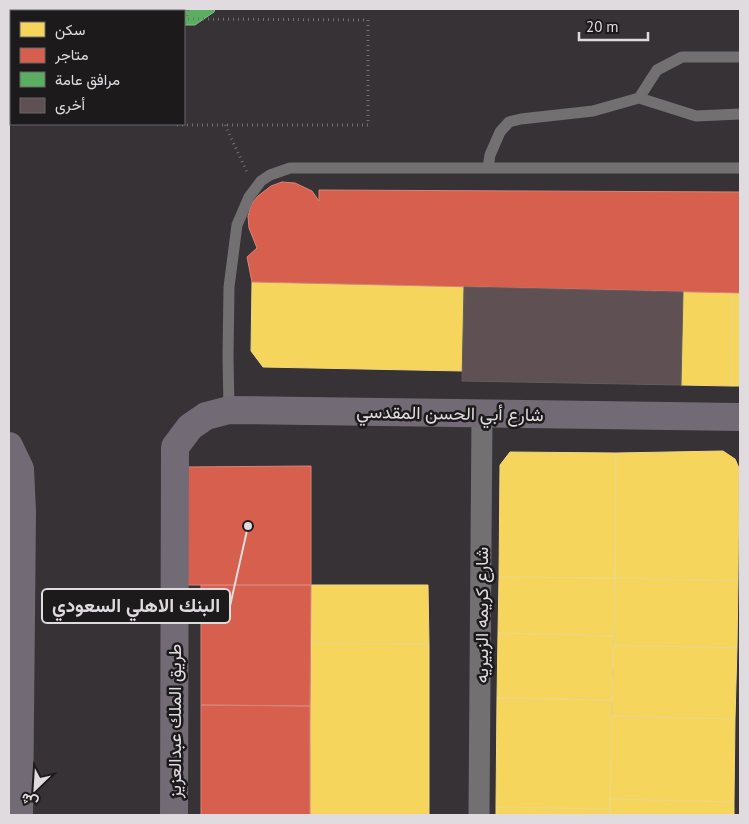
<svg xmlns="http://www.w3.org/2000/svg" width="749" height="824" viewBox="0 0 749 824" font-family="'PT Sans',Vazirmatn,sans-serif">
  <rect width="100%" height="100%" fill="#373235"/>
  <!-- homes -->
  <path fill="#f6d55c" stroke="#efd783" d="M252 282 464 287 463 371 263 367 251 351Z
    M683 292 732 293 731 386 681 385Z
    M732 293H740V386H731Z
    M723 451 735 459 739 468 738 581 615 578 616 453Z
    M510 452 616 453 615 578 499 577 500 465Z
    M499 577 615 578 614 636 498 633Z
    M615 578 738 581 737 648 614 645Z
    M311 585H428L429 644 311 643Z
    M498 633 614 636 612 700 497 698Z
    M311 643 429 644V815H310Z
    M614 645 737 648 735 719 612 716Z
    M497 698 612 700 610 809 496 807Z
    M612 716 735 719 734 802 610 799Z
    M610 799 734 802V815H610Z
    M496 807 610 809V815H496Z"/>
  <!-- shops -->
  <path fill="#d6604d" stroke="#d98578" d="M282 182 295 183 312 191 319 201V190L740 192V293L252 282 247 257 257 248 249 228 248 216 252 203 258 196 271 186Z
    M311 466V585H185L184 467Z
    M201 585H311L310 706 201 705Z
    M201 705 310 706V815H201Z"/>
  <!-- public -->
  <path fill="#5aae61" stroke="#82bc86" d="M9 9H215L214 12 195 25H184V11H11V24H9Z"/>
  <!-- building -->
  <path fill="#5e5053" stroke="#625e5f" d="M464 287 683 292 681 385 462 381Z"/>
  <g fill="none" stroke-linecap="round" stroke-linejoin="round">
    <!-- path -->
    <path stroke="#726f70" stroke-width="3" stroke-dasharray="1 4" stroke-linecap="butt" d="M177 125H368V20L187 19 188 9
      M225 125 247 172"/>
    <!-- lane -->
    <path stroke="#737072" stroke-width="11" d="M639 98 657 70 682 57H740
      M488 168 490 155 500 132 509 122 521 119 593 111 639 98 696 116 740 114
      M229 410 228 356 229 287 237 225 249 197 261 181 270 175 290 168H740"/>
    <!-- street -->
    <path stroke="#737072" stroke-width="21" d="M479 815 482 414"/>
    <!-- primary -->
    <path stroke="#726b75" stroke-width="28" d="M9 446 20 469 22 512 19 815
      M174 815 175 447 190 427 206 416 229 410 740 417"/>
  </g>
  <g text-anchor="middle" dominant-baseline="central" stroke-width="5" stroke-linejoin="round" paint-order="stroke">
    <!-- street labels -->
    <g font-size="18" fill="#e0dbde" stroke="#1d1a1c">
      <text transform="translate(450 413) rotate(1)">شارع أبي الحسن المقدسي</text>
      <text transform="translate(481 615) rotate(-90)">شارع كريمه الزبيريه</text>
      <text transform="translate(174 721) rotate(-90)">طريق الملك عبدالعزيز</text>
    </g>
  </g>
  <!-- callouts -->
  <path fill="none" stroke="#e0dbde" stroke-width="2" d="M248 526L230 606"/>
  <circle fill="#e0dbde" stroke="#1d1a1c" stroke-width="2" cx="248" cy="526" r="5"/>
  <rect fill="#1d1a1c" stroke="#e0dbde" stroke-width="2" x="42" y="589" width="188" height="34" rx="5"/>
  <g font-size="19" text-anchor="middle" font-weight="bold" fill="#e0dbde">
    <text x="136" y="612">البنك الاهلي السعودي</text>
  </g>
  <!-- border -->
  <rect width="749" height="824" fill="none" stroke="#e0dbde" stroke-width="20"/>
  <!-- legend -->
  <rect x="10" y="10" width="175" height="115" fill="#1d1a1c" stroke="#6b676a"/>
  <rect x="20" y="22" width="25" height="15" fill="#f6d55c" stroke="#6b676a"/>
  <text x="55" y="35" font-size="15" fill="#e0dbde">سكن</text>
  <rect x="20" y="48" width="25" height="15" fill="#d6604d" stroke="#6b676a"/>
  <text x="55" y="60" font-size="15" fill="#e0dbde">متاجر</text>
  <rect x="20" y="72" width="25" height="15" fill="#5aae61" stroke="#6b676a"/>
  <text x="55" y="85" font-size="15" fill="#e0dbde">مرافق عامة</text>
  <rect x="20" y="98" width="25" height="15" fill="#5e5053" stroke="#6b676a"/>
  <text x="55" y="110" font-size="15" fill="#e0dbde">أخرى</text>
  <!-- north arrow -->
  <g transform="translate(35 789) rotate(205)" stroke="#1d1a1c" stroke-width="4" paint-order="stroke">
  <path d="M0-4L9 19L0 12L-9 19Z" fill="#e0dbde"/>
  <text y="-8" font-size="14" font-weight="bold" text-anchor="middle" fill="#e0dbde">ش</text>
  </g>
  <!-- scale -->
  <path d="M579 32v8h69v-8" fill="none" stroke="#e0dbde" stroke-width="2.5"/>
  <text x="586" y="32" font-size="15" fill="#e0dbde" stroke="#1d1a1c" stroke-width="4" paint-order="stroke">20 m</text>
</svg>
